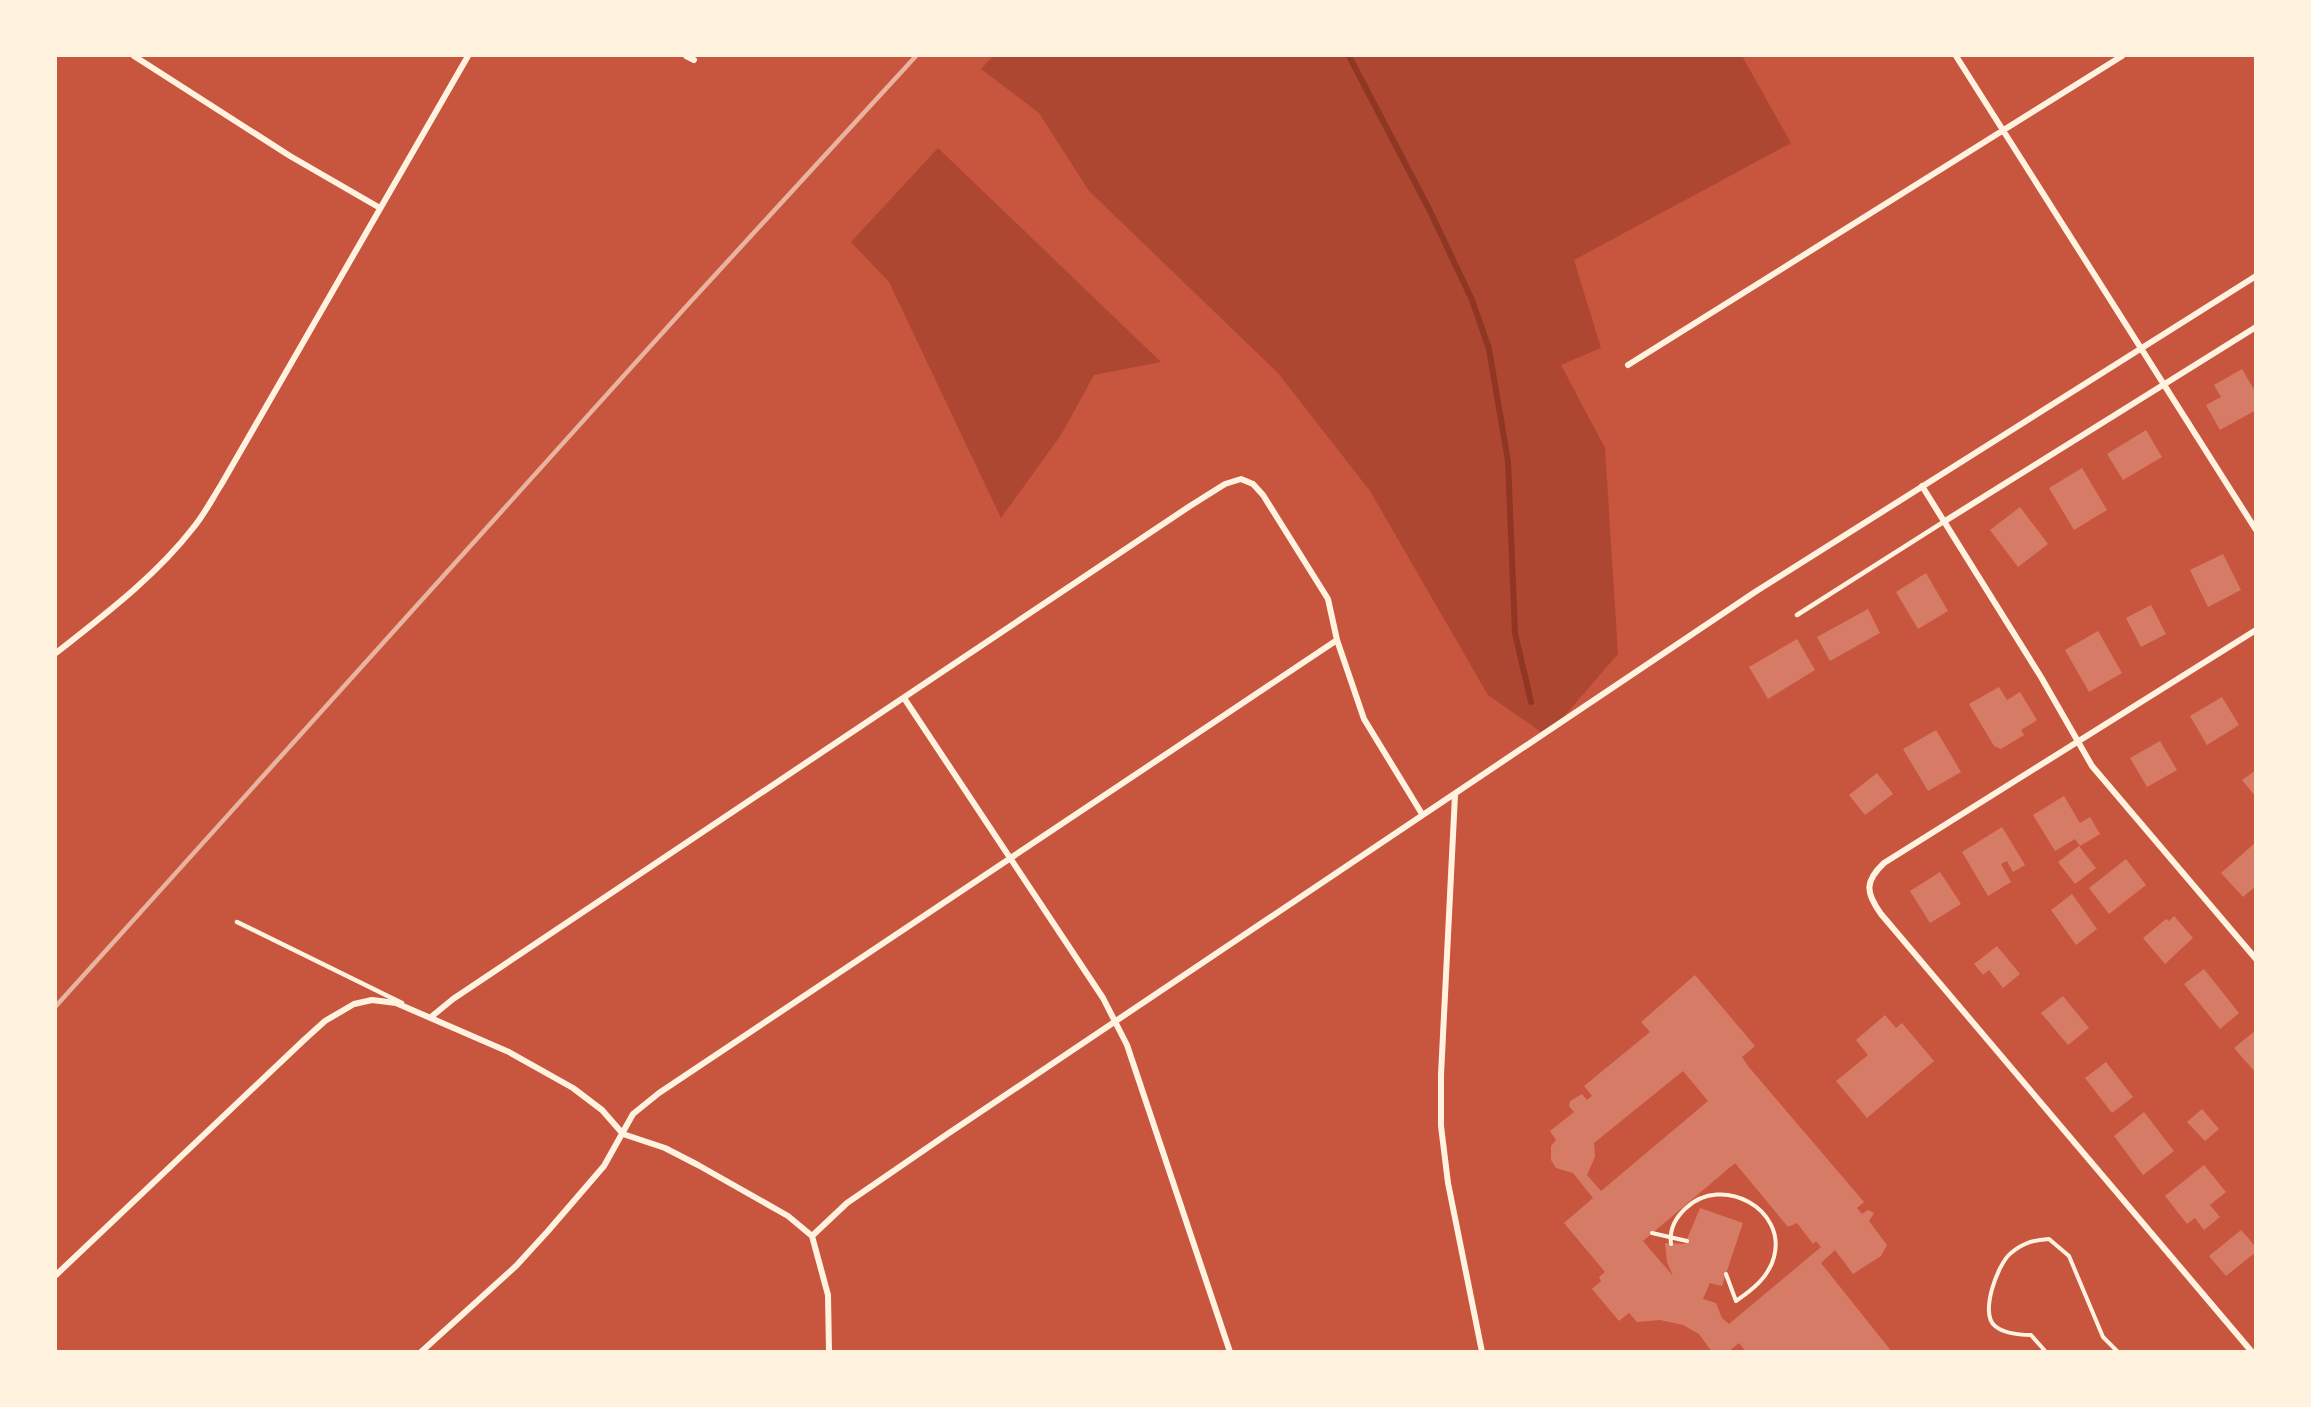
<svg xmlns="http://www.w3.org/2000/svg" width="2311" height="1407" viewBox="0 0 2311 1407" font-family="Inter,sans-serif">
  <rect width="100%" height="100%" fill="#c8553d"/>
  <!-- green -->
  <path fill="#ae4732" d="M993 56H1742L1791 143 1574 260 1601 348 1561 365 1605 448 1618 654 1547 736 1488 695 1370 491 1278 373 1089 191 1039 113 981 69Z
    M938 148 1161 362 1094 375 1061 435 1001 518 889 282 851 242Z"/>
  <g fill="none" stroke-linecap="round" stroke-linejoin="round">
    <!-- stream -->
    <path stroke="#8f3625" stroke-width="6" d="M1349 56 1429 209 1472 300 1489 349 1508 461 1515 633 1531 702"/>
  </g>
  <!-- building -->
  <path fill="#d67c66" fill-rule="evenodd" d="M2242 369 2256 393V410L2220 430 2206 405 2221 397 2214 385Z
    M2146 430 2162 457 2123 480 2107 454Z
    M2082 468 2107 510 2074 530 2049 488Z
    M2020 507 2048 544 2018 567 1990 530Z
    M2223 554 2241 590 2208 607 2190 570Z
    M1926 573 1948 611 1918 629 1896 592Z
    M2151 605 2166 634 2141 647 2126 618Z
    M1868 609 1880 633 1830 661 1817 637Z
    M2098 631 2122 673 2089 692 2065 650Z
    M1797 639 1815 670 1768 699 1749 667Z
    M1999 687 2007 700 2020 692 2037 720 2021 730 2024 735 2001 749 1994 746 1969 704Z
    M2222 697 2239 725 2207 745 2190 716Z
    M1936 730 1961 772 1928 791 1903 749Z
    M2160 741 2177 770 2147 787 2130 758Z
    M2256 770V797L2242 780Z
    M1877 773 1893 794 1865 815 1849 795Z
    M2064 796 2080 823 2090 817 2100 834 2080 846 2075 839 2055 851 2033 815Z
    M2002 827 2025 865 2013 872 2007 861 2001 864 2011 882 1988 896 1962 852Z
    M2256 842V886L2243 897 2221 873Z
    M2079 846 2096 868 2075 884 2058 862Z
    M2126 859 2146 885 2109 914 2089 888Z
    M1940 872 1961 904 1930 923 1910 891Z
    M2072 894 2097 929 2076 945 2051 910Z
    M2174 916 2193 938 2165 964 2143 938 2166 919 2169 921Z
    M1997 946 2020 974 2003 988 1989 970 1983 975 1974 964Z
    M2204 969 2239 1013 2220 1029 2184 984Z
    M1695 975 1755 1046 1742 1057 1748 1066 1864 1202 1857 1208 1862 1214 1868 1210 1874 1213 1869 1221 1887 1245 1881 1256 1853 1274 1835 1250 1821 1263 1892 1352H1746L1739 1343 1728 1352H1712L1699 1334 1683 1325 1660 1320 1637 1322 1629 1313 1619 1321 1592 1289 1601 1281 1599 1277 1605 1272 1564 1223 1593 1198 1573 1173 1556 1168 1551 1160V1146L1556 1140 1550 1131 1574 1112 1569 1106 1570 1101 1582 1094 1587 1100 1592 1096 1584 1086 1650 1032 1641 1022ZM1683 1071 1708 1101 1601 1191 1587 1175 1595 1157 1594 1143ZM1735 1163 1788 1227 1797 1223 1813 1244 1816 1241 1821 1247 1729 1324 1722 1318 1716 1303 1703 1299 1710 1283 1722 1286 1743 1223 1700 1208 1685 1244 1665 1243 1667 1262 1673 1276 1643 1241Z
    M2063 996 2089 1028 2068 1045 2041 1013Z
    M1885 1015 1896 1028 1902 1023 1934 1061 1867 1118 1836 1081 1868 1055 1856 1040Z
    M2256 1030V1073L2234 1048Z
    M2106 1062 2133 1097 2112 1113 2085 1078Z
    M2202 1109 2219 1129 2205 1141 2187 1122Z
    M2144 1112 2174 1151 2143 1175 2114 1136Z
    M2204 1165 2226 1192 2210 1205 2220 1217 2204 1230 2195 1218 2187 1224 2165 1196Z
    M2241 1230 2256 1247V1252L2226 1276 2209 1256Z"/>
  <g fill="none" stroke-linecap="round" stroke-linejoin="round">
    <!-- path -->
    <path stroke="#fff3e0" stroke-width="4" d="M1652 1233 1687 1241
      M1671 1244C1669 1229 1675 1218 1686 1208 1722 1174 1787 1209 1774 1257 1769 1277 1752 1290 1736 1301L1726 1274
      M2046 1352 2031 1335C2019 1335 2005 1334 1995 1326 1979 1314 1998 1263 2011 1253 2023 1243 2033 1240 2049 1239L2069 1256 2103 1337 2118 1352"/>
    <!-- service -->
    <path stroke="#fff3e0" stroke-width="4.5" d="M1797 615 1945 521
      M237 922 402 1003"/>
    <!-- minor -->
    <path stroke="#fff3e0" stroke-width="6" d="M134 56 290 156 380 208
      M686 56 694 60
      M1956 56 2256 530
      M1628 365 2122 56
      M1922 486 2041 677 2092 766 2256 959
      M1945 521 2256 327
      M56 653C104 615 155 577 193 528 204 515 212 499 221 485L468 56
      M904 698 1103 998 1127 1045 1230 1352
      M1455 795 1441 1075V1126L1448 1183 1482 1352
      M431 1017 453 999 1190 506 1225 484 1241 479 1253 484 1263 495 1328 599 1337 640 1364 719 1422 814
      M812 1236 847 1203 946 1135 1755 592 2256 276
      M812 1236 828 1295 829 1352
      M56 1275 304 1040 325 1021 354 1004 372 1000 396 1003 509 1052 573 1088 602 1110 623 1134 665 1148 698 1165 788 1216 812 1236
      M421 1352 516 1266 548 1231 604 1166 633 1114 659 1093 1337 640
      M2252 1352 1881 914C1865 892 1865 881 1884 863L2256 630"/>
    <!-- rail -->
    <path stroke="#e9b49f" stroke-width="4.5" d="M56 1006 683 310 916 56"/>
  </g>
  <!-- border -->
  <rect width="2311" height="1407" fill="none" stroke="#fff3e0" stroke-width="114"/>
</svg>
